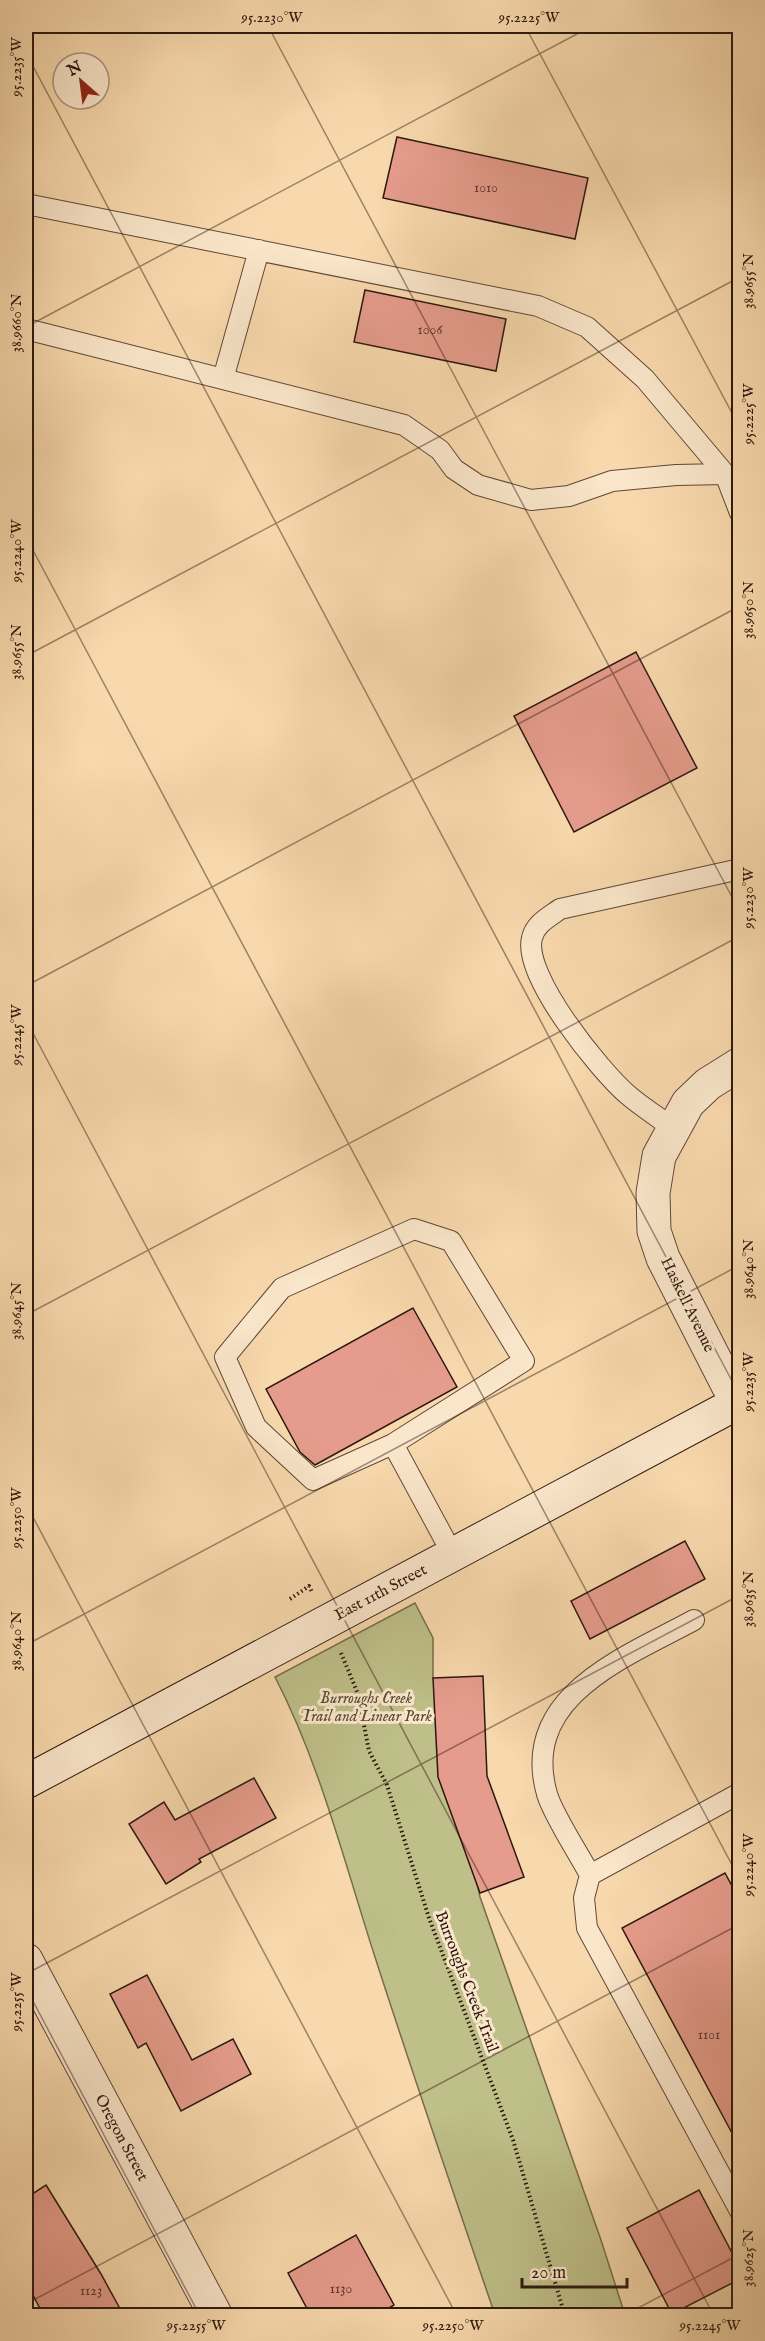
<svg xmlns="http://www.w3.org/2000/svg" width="765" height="2341" viewBox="0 0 765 2341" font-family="'IM FELL English',serif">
  <rect width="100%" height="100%" fill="#f8d9ad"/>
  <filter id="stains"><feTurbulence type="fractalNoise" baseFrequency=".00333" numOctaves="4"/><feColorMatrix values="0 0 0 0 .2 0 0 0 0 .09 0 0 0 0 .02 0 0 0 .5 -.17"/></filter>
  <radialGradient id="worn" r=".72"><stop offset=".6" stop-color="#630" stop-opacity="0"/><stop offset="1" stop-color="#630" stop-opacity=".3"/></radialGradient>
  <!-- green -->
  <path fill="#bebf89" stroke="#766c4c" stroke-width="1.5" d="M415 1603 433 1638V1678L480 1897 601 2240 625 2315H495C454 2195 413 2075 374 1954 344 1861 320 1764 275 1677Z"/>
  <!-- building -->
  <path fill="#e69c8c" stroke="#2d180f" stroke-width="1.5" d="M397 137 588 178 575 239 383 198Z
    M365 290 506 319 496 371 354 342Z
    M636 652 697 768 574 832 514 716Z
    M413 1308 457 1387 315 1465 300 1452 266 1389Z
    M685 1541 705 1579 590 1639 571 1601Z
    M483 1676 487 1776 524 1877 480 1893 438 1777 433 1678Z
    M254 1778 276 1818 199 1859 201 1862 166 1884 129 1824 164 1802 175 1820Z
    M725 1873 740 1901V2148L622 1928Z
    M147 1975 192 2060 233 2039 251 2074 181 2111 146 2043 138 2048 110 1994Z
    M46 2185 101 2274 124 2316H44L26 2282V2198Z
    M699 2190 740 2268V2279L672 2314 627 2228Z
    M356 2235 394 2305 376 2316H311L288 2273Z"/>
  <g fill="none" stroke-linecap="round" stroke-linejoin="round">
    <!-- service casing -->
    <g stroke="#604836" stroke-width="22">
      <path id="service" d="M26 204 538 306 587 327 645 379 725 474 740 513
        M26 329 404 425 440 450 454 469 478 485 531 500 569 496 612 481 676 475 725 474
        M223 379 259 250
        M673 1128C658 1117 642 1107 628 1095 600 1071 522 975 532 938 535 924 549 917 560 909L740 869
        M393 1444 524 1361 451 1241 414 1229 282 1288 225 1357 256 1427 313 1480 393 1444 453 1555
        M740 1793 590 1875 584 1898 587 1928 740 2211
        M590 1875C579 1854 553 1815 547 1794 519 1696 626 1657 694 1620"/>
    </g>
    <!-- minor casing -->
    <g stroke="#604836" stroke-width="35">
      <path id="minor" d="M26 1960 216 2316"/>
    </g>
    <!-- tertiary casing -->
    <g stroke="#604836" stroke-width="35">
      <path id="tertiary" d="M737 1403 663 1258 654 1231 653 1193 659 1156 688 1103 708 1084 740 1064"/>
    </g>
    <!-- secondary casing -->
    <g stroke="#2d180f" stroke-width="35">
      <path id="secondary" d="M26 1782 737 1403 740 1407"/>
    </g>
    <!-- path -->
    <path stroke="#2d180f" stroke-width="4" stroke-dasharray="1.5 3" stroke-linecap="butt" d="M290 1599 309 1586 312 1592
      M341 1653 358 1694 369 1751 387 1785 429 1918 513 2140 565 2316"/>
    <!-- service -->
    <use href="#service" stroke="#fae6ca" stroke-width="20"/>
    <!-- minor -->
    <use href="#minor" stroke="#fae6ca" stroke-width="33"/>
    <!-- tertiary -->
    <use href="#tertiary" stroke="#fae6ca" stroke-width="33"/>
    <!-- secondary -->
    <use href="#secondary" stroke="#fae6ca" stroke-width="33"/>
  </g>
  <!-- ticks -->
  <path fill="none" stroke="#2d180f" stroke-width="1.5" stroke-opacity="0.45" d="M268 26 740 912M525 26 740 428M26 53 740 1396M26 327 592 26M26 537 740 1880M26 656 740 277M26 986 740 606M26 1020 714 2316M26 1315 740 936M26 1504 457 2316M26 1645 740 1265M26 1974 740 1595M26 1988 200 2316M26 2304 740 1924M623 2316 740 2254"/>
  <g text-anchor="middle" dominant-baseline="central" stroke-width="6" stroke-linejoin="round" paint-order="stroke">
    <!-- number labels -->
    <g font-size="14" fill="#5b392e">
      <text x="486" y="188">1010</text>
      <text x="430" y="330">1006</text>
      <text x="709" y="2035">1101</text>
      <text x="341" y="2289">1130</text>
      <text x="91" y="2291">1123</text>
    </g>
    <!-- street labels -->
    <g font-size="16" fill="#2d180f" stroke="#fae6ca">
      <text transform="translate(687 1305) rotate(64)">Haskell Avenue</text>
      <text transform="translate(381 1593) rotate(-28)">East 11th Street</text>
      <text transform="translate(466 1982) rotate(69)">Burroughs Creek Trail</text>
      <text transform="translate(121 2138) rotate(62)">Oregon Street</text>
    </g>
    <!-- park labels -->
    <g font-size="16" font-style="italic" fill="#584a34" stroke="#fae6ca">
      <text x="366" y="1699">Burroughs Creek<tspan x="366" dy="18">Trail and Linear Park</tspan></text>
    </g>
  </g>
  <!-- margin -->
  <rect width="765" height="2341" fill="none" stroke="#f8d9ad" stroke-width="66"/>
  <!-- north arrow -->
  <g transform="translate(81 81) rotate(332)"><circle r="28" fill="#fae6ca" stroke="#a8947f" stroke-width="1.5"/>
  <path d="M0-4.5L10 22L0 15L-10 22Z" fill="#8f2418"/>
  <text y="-9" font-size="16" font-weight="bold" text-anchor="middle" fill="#2d180f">N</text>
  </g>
  <!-- scale -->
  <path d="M522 2278v9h105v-9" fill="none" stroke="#2d180f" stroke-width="3"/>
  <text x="531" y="2278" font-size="18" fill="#2d180f" stroke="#fae6ca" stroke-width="4.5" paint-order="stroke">20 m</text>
  <rect x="33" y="33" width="699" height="2275" fill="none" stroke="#2d180f" stroke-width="2"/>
  <g font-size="15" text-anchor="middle" fill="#2d180f">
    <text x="272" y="22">95.2230°W</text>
    <text x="529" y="22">95.2225°W</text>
    <text transform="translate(16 67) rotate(-90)" y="5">95.2235°W</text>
    <text transform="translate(748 281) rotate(-90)" y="5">38.9655°N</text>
    <text transform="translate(16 323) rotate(-90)" y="5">38.9660°N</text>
    <text transform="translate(748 414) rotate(-90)" y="5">95.2225°W</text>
    <text transform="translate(16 551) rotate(-90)" y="5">95.2240°W</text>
    <text transform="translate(748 610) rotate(-90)" y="5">38.9650°N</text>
    <text transform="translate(16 652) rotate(-90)" y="5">38.9655°N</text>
    <text transform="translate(748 898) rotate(-90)" y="5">95.2230°W</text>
    <text transform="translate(16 1035) rotate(-90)" y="5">95.2245°W</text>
    <text transform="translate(748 1269) rotate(-90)" y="5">38.9640°N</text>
    <text transform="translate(16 1311) rotate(-90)" y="5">38.9645°N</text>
    <text transform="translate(748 1382) rotate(-90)" y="5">95.2235°W</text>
    <text transform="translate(16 1518) rotate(-90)" y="5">95.2250°W</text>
    <text transform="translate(748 1599) rotate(-90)" y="5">38.9635°N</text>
    <text transform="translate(16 1641) rotate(-90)" y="5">38.9640°N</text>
    <text transform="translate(748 1865) rotate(-90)" y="5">95.2240°W</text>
    <text transform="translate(16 2002) rotate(-90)" y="5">95.2255°W</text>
    <text transform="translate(748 2258) rotate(-90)" y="5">38.9625°N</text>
    <text x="196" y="2330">95.2255°W</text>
    <text x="453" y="2330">95.2250°W</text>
    <text x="710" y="2330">95.2245°W</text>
  </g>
  <rect width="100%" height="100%" filter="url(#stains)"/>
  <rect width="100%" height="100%" fill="url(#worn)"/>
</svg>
